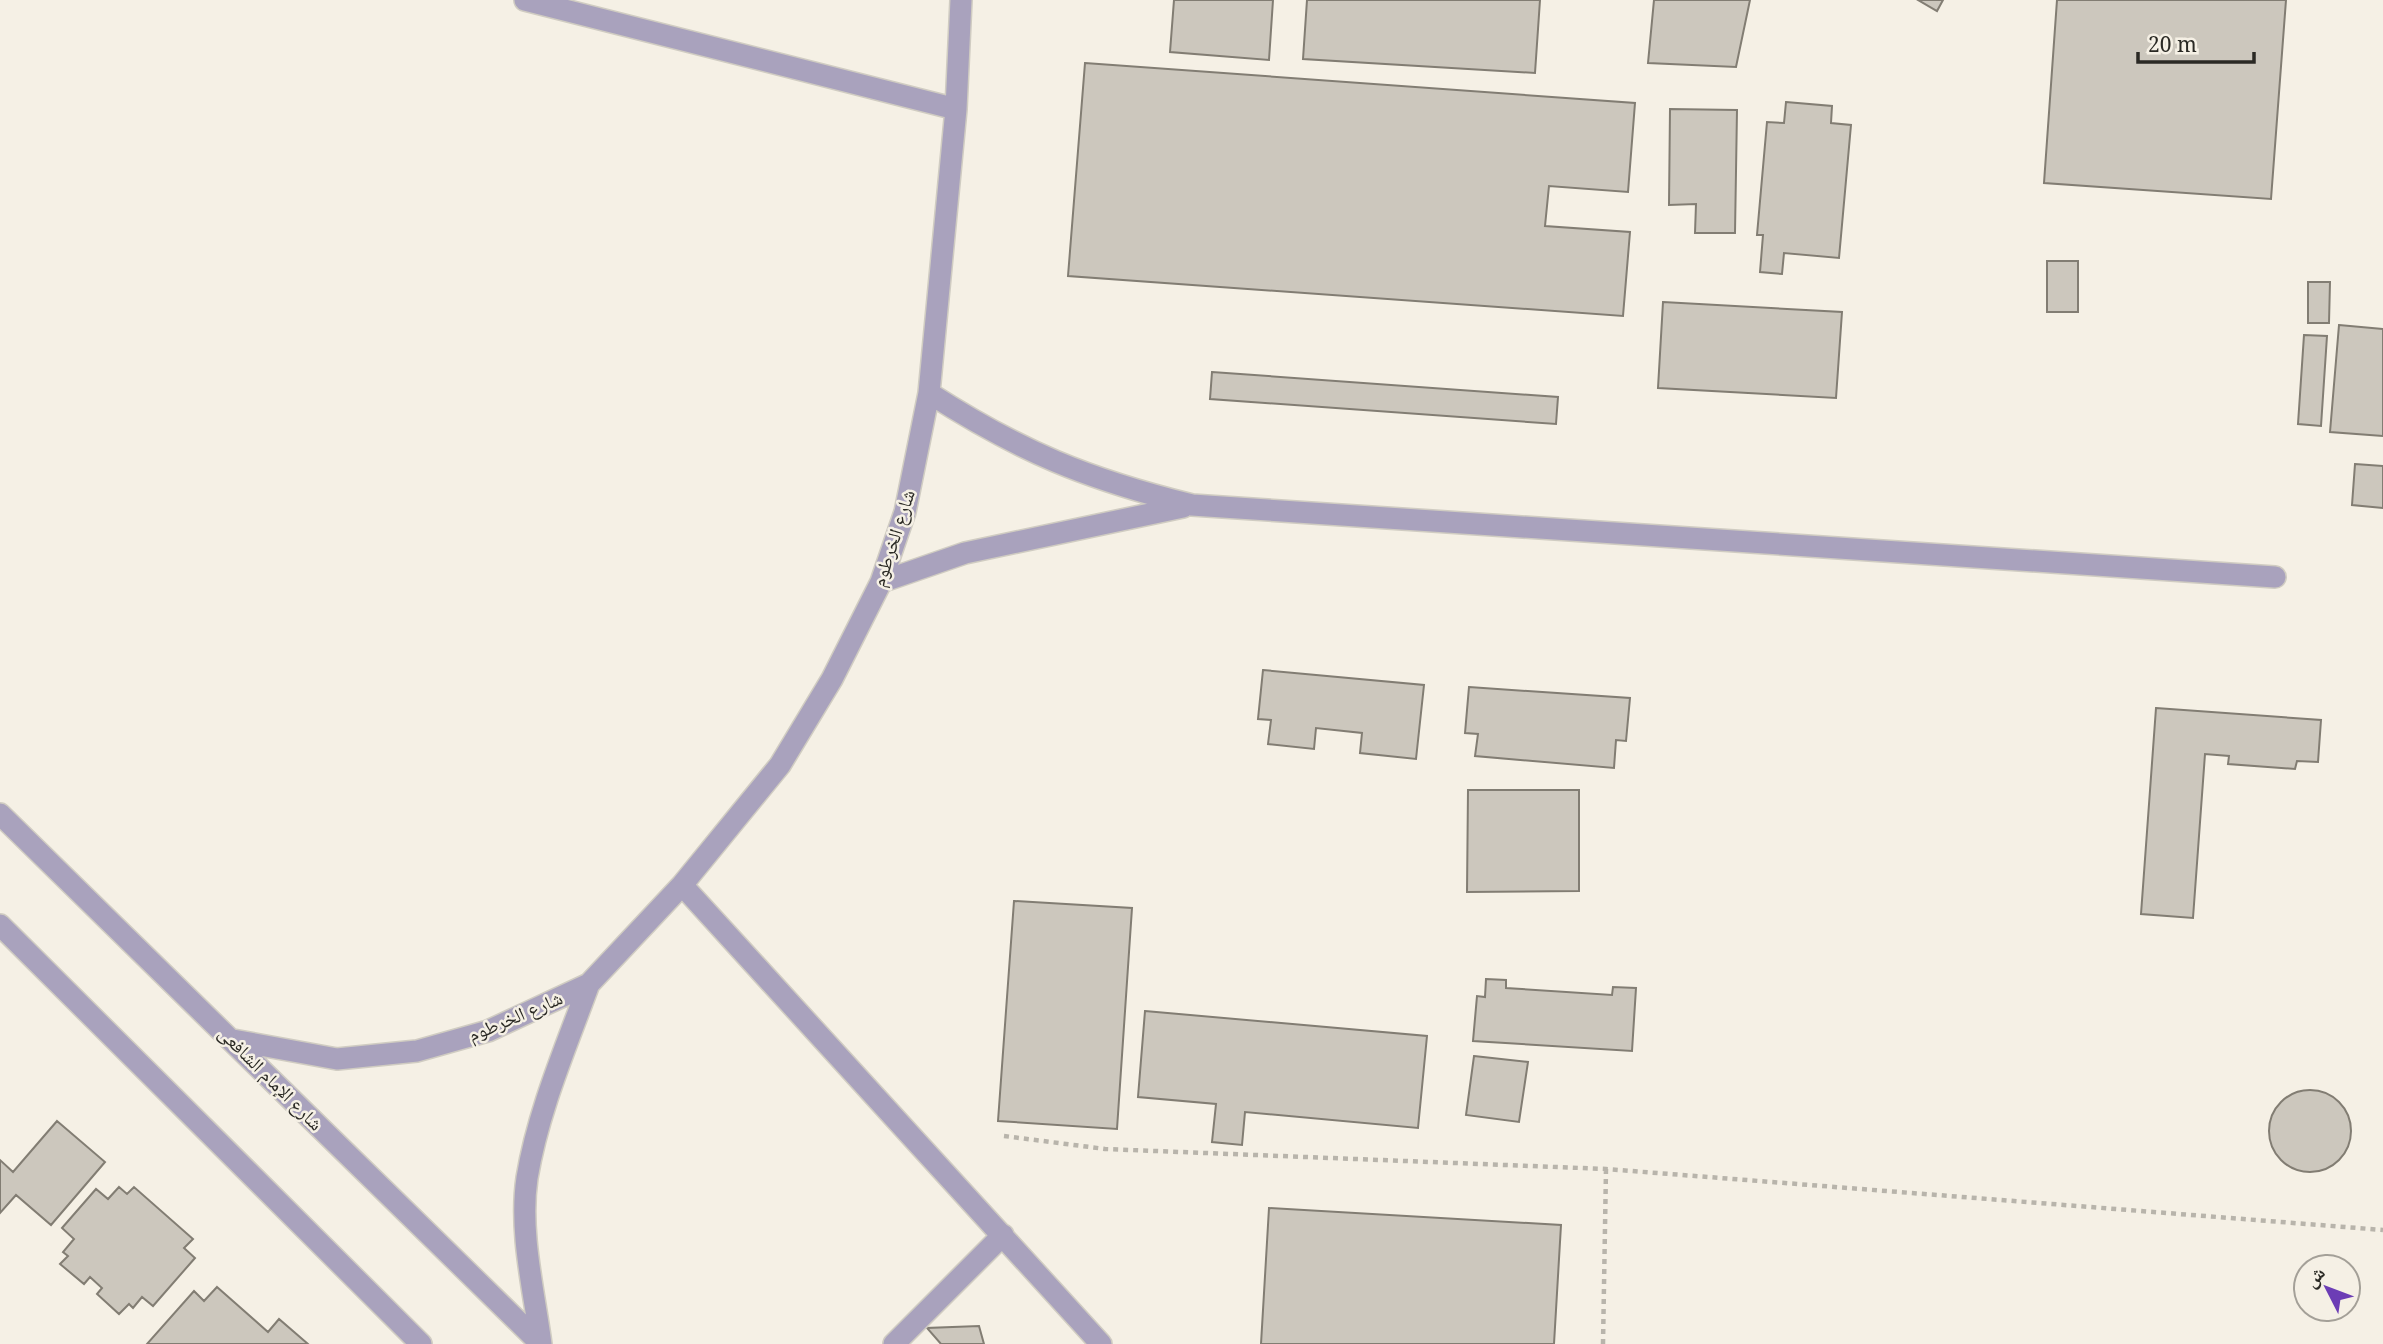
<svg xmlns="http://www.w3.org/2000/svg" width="2383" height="1344" viewBox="0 0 2383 1344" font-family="'Noto Serif','Noto Naskh Arabic',serif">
  <rect width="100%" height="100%" fill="#f5f0e5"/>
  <!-- building -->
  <path fill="#ccc7bd" stroke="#827d73" stroke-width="2" d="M1174 0H1273L1269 60 1170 52Z
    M1307 0H1540L1535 73 1303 59Z
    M1654 0H1750L1736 67 1648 63Z
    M1918 0H1943L1937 11Z
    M2057 0H2286L2271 199 2044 183Z
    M1085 63 1635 103 1628 192 1549 186 1545 226 1630 232 1623 316 1068 276Z
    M1786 102 1832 106 1831 123 1851 125 1839 258 1784 253 1782 274 1760 272 1763 235H1757L1767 122 1784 123Z
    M1670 109 1737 110 1735 233H1695L1696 204 1669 205Z
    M2047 261H2078V312H2047Z
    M2308 282H2330L2329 323H2308Z
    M1663 302 1842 312 1836 398 1658 388Z
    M2339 325 2383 329V436L2330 432Z
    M2304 335 2327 336 2321 426 2298 424Z
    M1212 372 1558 397 1556 424 1210 399Z
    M2355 464 2383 466V508L2352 505Z
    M1263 670 1424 685 1416 759 1360 753 1362 733 1316 728 1314 749 1268 744 1271 720 1258 719Z
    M1469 687 1630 698 1626 741 1616 740 1614 768 1475 756 1478 734 1465 733Z
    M2156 708 2321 720 2318 762 2297 761 2295 769 2228 764 2229 756 2205 754 2193 918 2141 914Z
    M1468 790H1579V891L1467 892Z
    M1014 901 1132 908 1117 1129 998 1121Z
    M1486 979 1506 980V988L1612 995 1613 987 1636 988 1632 1051 1473 1041 1477 996 1485 997Z
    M1145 1011 1427 1036 1418 1128 1245 1112 1242 1145 1212 1142 1216 1104 1138 1097Z
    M1474 1056 1528 1062 1519 1122 1466 1115Z
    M2269 1131a41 41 0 1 1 82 0a41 41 0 1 1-82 0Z
    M57 1121 105 1162 51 1225 16 1195 0 1213V1160L13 1172Z
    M119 1187 127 1194 134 1187 193 1239 184 1248 195 1258 153 1306 142 1297 133 1308 129 1304 119 1314 97 1294 102 1288 90 1277 84 1284 60 1264 68 1256 63 1252 74 1239 62 1228 96 1189 108 1199Z
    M1269 1208 1561 1225 1554 1344H1261Z
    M217 1287 268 1332 279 1319 308 1344H147L194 1291 204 1301Z
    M979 1326 984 1344H941L927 1328Z"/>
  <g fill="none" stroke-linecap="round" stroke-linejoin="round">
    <!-- minor casing -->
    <g stroke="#d0ccc2" stroke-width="24">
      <path id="minor" d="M525 0 956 109
        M929 393C1021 452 1087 479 1192 505L2275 577
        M881 582 965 553 1183 507
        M0 814 541 1344
        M682 885 1101 1344
        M0 925 421 1344
        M233 1040 337 1059 417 1051 488 1031 589 984 682 885 780 765 832 679 881 582 905 512 929 393 956 109 961 0
        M541 1344C534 1291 519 1232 527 1178 538 1111 566 1047 589 984
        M894 1344 1003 1235"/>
    </g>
    <!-- path -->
    <path stroke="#b8b4ab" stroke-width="4.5" stroke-dasharray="5 5" stroke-linecap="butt" d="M1004 1136 1105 1149 1606 1169 2383 1230
      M1603 1344 1606 1169"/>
    <!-- minor -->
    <use href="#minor" stroke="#a9a2bd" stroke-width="21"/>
  </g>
  <g text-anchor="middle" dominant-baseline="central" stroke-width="5" stroke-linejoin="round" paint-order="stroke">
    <!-- street labels -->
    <g font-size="19" fill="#2a2924" stroke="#f5f0e5">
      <text transform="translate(893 538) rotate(-72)">شارع الخرطوم</text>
      <text transform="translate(515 1016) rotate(-23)">شارع الخرطوم</text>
      <text transform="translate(271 1078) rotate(45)">شارع الإمام الشافعى</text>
    </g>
  </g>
  <!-- north arrow -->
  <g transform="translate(2327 1288) rotate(312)"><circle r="33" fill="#f5f0e5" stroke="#a4a098" stroke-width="2"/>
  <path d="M0-5L12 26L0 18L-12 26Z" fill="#6c3db5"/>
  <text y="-10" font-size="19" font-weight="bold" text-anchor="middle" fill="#2a2924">ش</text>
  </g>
  <!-- scale -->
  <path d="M2138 52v10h116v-10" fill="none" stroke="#2a2924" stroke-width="3.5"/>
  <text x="2148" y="52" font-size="21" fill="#2a2924" stroke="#f5f0e5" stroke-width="5" paint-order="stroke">20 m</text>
</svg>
